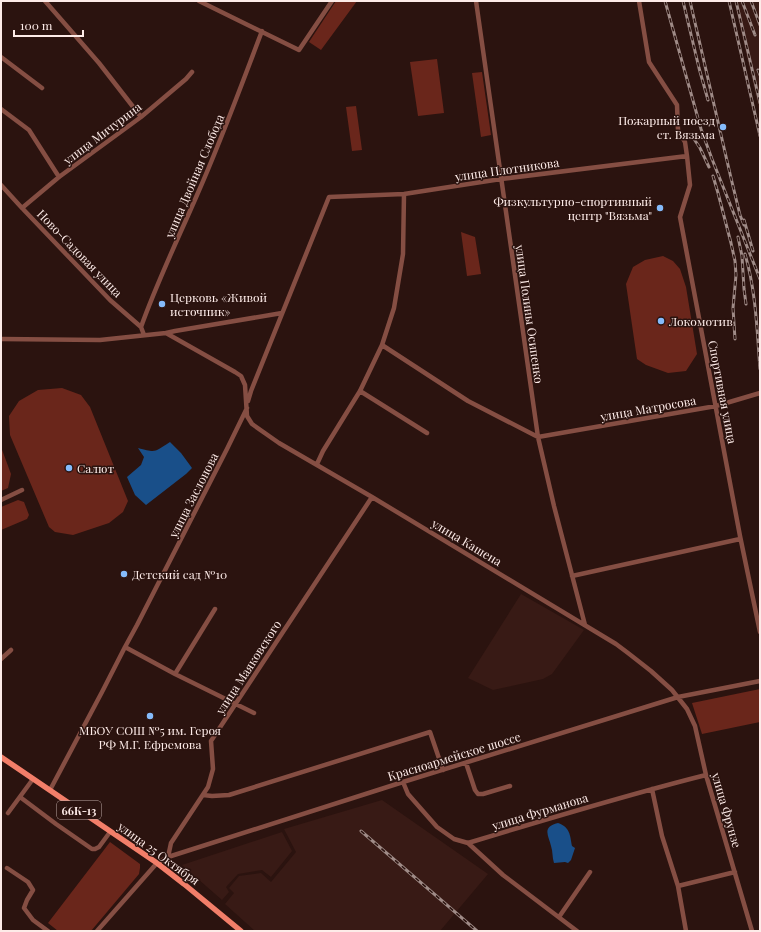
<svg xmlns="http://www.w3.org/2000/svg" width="761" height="932" viewBox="0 0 761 932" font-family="'Playfair Display',serif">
  <rect width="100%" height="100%" fill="#2b130f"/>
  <!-- built -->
  <path fill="#381a15" d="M734 1H760V115Z
    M521 594 584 630 552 674 543 679 493 690 468 678Z
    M382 800 488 874 440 931H255L225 904 234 893 229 888 239 876 261 873 271 882 296 852 284 829Z
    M282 832 292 851 271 877 262 870 238 874 226 887 229 892 222 900 182 865Z"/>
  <!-- green -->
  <path fill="#6a261b" d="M336 1H357L321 50 309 42Z
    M437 59 444 113 418 116 410 62Z
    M482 72 491 135 481 137 472 73Z
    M356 106 362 150 352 151 346 107Z
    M461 232 475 237 481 274 467 276Z
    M663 256 673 261 680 269 686 287 697 354 686 371 668 373 646 365 637 359 626 284 633 267 645 260Z
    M62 388 81 395 90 407 128 501 123 512 109 523 73 535 55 532 49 527 10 435 9 416 19 401 38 390Z
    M1 447 11 474 8 488 1 491Z
    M18 500 24 502 29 515 27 519 1 530V507Z
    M760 689V722L702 734 692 703Z
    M110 842 140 864V868L139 874 91 931H58L48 923Z"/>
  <!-- water -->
  <path fill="#194f89" d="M170 442 181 453 192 468 186 474 146 505 135 495 127 477 141 465 144 457 138 448C157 453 154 452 170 442Z
    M558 823C570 827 570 835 572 846L575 848 571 860 568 863 565 862 554 863C552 857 553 852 551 846 549 836 541 827 558 823Z"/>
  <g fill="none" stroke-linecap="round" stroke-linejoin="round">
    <!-- minor -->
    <path stroke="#854e43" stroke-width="4.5" d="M45 1 99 63 141 117
      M199 1 299 50 332 1
      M476 1 538 437 554 506 585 625
      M639 1 649 62 677 105 678 130 685 142 687 156 690 185 680 217 740 536 760 632
      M1 57 42 88
      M1 109 29 130 59 177
      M1 185 22 208 110 300 141 327 144 335
      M22 208 59 177 141 117 186 79 192 72
      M141 327C157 282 178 239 197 195 221 141 241 86 262 31
      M166 333 175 331 282 313
      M1 339 100 340 166 333 235 372 241 376 245 385 247 416 252 424 279 443 372 497 616 644 628 653 651 671 672 690 687 709 695 726 706 775 752 931
      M382 345 468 401 538 437 716 406 760 393
      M360 391 427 433
      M248 401 251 391 329 197 404 194 501 179 687 156
      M317 464 323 451 360 391 382 345 394 308 403 254 404 194
      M1 500 22 490
      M572 576 740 539
      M125 647 175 674 254 713
      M1 659 11 650
      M175 674 215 609
      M466 763 475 790 478 794H483L510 786
      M403 782 408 794 437 827 454 839 468 843C547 819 626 795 706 775
      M652 789 662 836 678 886 686 931
      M50 790 102 692 125 647 137 625 227 449 247 408
      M203 795 212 796 229 795 430 732 443 770
      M20 797 56 824 92 849H95L99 847 110 832
      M8 813 33 779
      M468 843 503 875 577 931
      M168 857 171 843 208 787 213 769 211 741 372 497
      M7 868 28 882 33 890 27 900 24 908 33 920 48 931
      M678 886 735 872
      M559 917 590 872
      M97 931 157 863 168 857 403 782 678 697 760 681"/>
    <!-- major -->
    <path stroke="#f27e69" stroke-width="5.5" d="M1 757 157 863 184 884 241 931"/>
    <!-- rail casing -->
    <g stroke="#9f8b87" stroke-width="3">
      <path id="rail" d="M665 1 701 129 712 159 760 279
        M683 1 699 68 708 100
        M690 1 731 178 740 215 744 225
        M729 1 760 136
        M736 1 760 103
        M742 1 755 35
        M751 1 760 25
        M758 70 760 75
        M692 136 700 148 709 167
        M713 176 718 193 731 243 735 261 736 275 733 308 735 339
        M744 220 753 251
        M738 237 742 256 744 289 746 304
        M745 254C756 291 757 331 760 369
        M361 831 477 931"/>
    </g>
    <!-- rail -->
    <use href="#rail" stroke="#2b130f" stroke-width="1.5" stroke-dasharray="4.5" stroke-linecap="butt"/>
  </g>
  <!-- markers -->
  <g fill="#85bbfb" stroke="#2b130f" stroke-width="1.5">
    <circle cx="723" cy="127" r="4"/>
    <circle cx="660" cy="208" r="4"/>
    <circle cx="162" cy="304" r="4"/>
    <circle cx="661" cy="321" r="4"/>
    <circle cx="69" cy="468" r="4"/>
    <circle cx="124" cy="574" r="4"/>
    <circle cx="150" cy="716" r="4"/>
  </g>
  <g text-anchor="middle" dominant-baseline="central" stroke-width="3" stroke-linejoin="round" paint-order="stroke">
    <!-- shield labels -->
    <rect fill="#2b130f" stroke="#beaaa7" stroke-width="1" x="57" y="801" width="44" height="18" rx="3"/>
    <g font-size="11" font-weight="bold" fill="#fdebe8">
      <text x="79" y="810">66К-13</text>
    </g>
    <!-- poi labels -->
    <g font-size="12" fill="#fdebe8" stroke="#2b130f" text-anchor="start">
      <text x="715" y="120" text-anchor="end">Пожарный поезд<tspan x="715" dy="14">ст. Вязьма</tspan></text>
      <text x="652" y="201" text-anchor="end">Физкультурно-спортивный<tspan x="652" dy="14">центр "Вязьма"</tspan></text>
      <text x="170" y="297">Церковь «Живой<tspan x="170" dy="14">источник»</tspan></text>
      <text x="669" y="321">Локомотив</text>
      <text x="77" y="468">Салют</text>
      <text x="132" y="574">Детский сад №10</text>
      <text x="150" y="730" text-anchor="middle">МБОУ СОШ №5 им. Героя<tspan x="150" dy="14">РФ М.Г. Ефремова</tspan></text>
    </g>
    <!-- street labels -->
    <g font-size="12" fill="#fdebe8" stroke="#2b130f">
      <text transform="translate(102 133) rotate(-37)">улица Мичурина</text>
      <text transform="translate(507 169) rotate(-8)">улица Плотникова</text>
      <text transform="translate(194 176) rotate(-67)">улица Двойная Слобода</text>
      <text transform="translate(80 253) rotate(46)">Ново-Садовая улица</text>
      <text transform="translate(530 314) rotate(82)">улица Полины Осипенко</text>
      <text transform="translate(723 392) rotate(79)">Спортивная улица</text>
      <text transform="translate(648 408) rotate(-10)">улица Матросова</text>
      <text transform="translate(193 495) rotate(-63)">улица Заслонова</text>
      <text transform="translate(467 542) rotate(31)">улица Кашена</text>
      <text transform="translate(248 667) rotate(-57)">улица Маяковского</text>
      <text transform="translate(454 756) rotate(-17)">Красноармейское шоссе</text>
      <text transform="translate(727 810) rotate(74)">улица Фрунзе</text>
      <text transform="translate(540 811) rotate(-17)">улица Фурманова</text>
      <text transform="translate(159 853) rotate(36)">улица 25 Октября</text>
    </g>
  </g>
  <!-- border -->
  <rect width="761" height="932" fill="none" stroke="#fdebe8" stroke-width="4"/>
  <!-- scale -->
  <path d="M14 30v6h69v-6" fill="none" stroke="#fdebe8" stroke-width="2"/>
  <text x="20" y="30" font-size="12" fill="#fdebe8" stroke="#2b130f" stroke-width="3" paint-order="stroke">100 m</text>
</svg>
